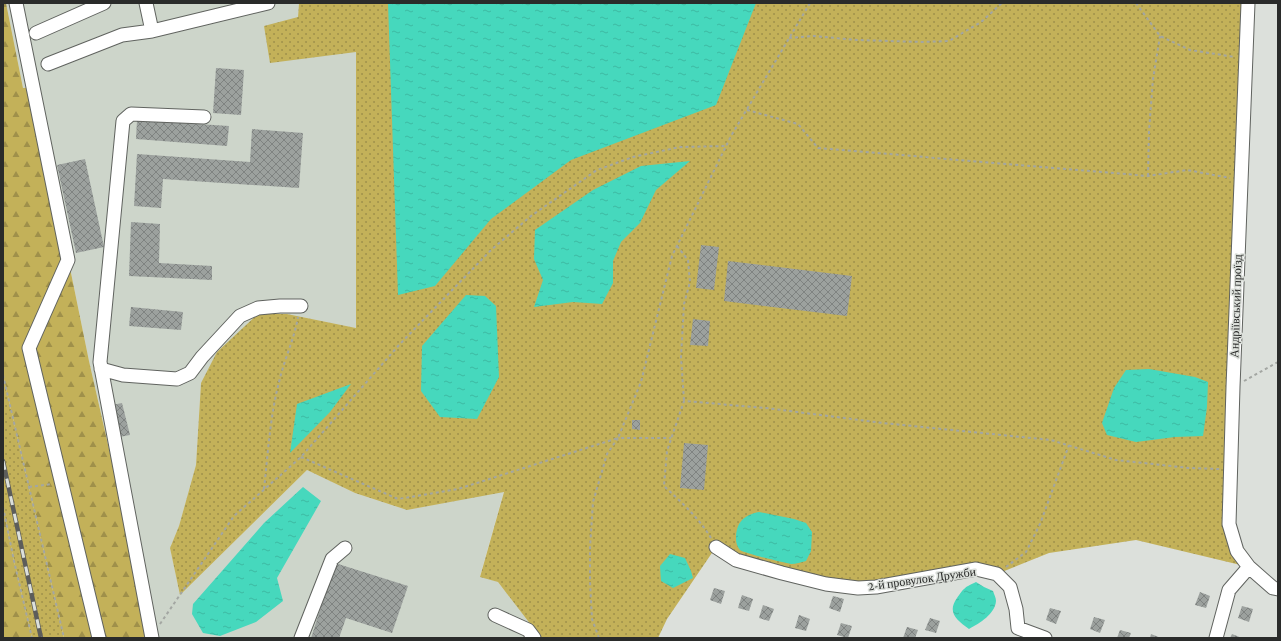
<svg xmlns="http://www.w3.org/2000/svg" width="1281" height="641" viewBox="0 0 1281 641" font-family="'Crimson Pro',serif">
  <defs>
    <pattern id="grass-dots" width="8" height="8" patternUnits="userSpaceOnUse"><rect width="8" height="8" fill="#c3b159"/><path d="M2 2h.1M6 6h.1" fill="none" stroke="#9f904a" stroke-width="1.8" stroke-linecap="round"/></pattern>
    <pattern id="forest-firs" width="22" height="20" patternUnits="userSpaceOnUse"><rect width="22" height="20" fill="#c3b159"/><path d="M5 1l3.5 6h-7zM16 11l3.5 6h-7z" fill="#9f904a"/></pattern>
    <pattern id="water-ripples" width="26" height="14" patternUnits="userSpaceOnUse"><rect width="26" height="14" fill="#46d8bd"/><path d="M2 4q2-2 4 0t4 0M15 11q2-2 4 0t4 0" fill="none" stroke="#3dbaa3"/></pattern>
    <pattern id="building-cross-hatch" width="8" height="8" patternUnits="userSpaceOnUse"><rect width="8" height="8" fill="#9ca19e"/><path d="M0 0l8 8M0 8l8-8" fill="none" stroke="#7f8381"/></pattern>
  </defs>
  <rect width="100%" height="100%" fill="#dce0db"/>
  <!-- built -->
  <path fill="#cdd5ca" d="M6 3H299L298 17 356 52V328L287 314 201 383 196 465 179 526 170 548 180 595 307 470 355 493 407 510 504 491 480 576 498 582 541 638H152L89 361 33 86 23 88Z"/>
  <!-- grass -->
  <path fill="url(#grass-dots)" d="M299 3H1248L1229 524 1249 567 1136 540 1049 553 997 574 976 569 876 587 826 584 716 547 667 619 658 638H541L498 582 480 577 504 492 407 510 355 493 307 470 180 595 170 548 179 526 196 465 201 383 217 352 258 314H287L356 328V52L270 63 264 26 298 17Z
    M3 375 64 638H32L14 561 3 507Z"/>
  <!-- forest -->
  <path fill="url(#forest-firs)" d="M3 3H6L23 88 33 87 89 361 152 638H64L3 375Z
    M3 507 14 561 32 638H3Z"/>
  <!-- water -->
  <path fill="url(#water-ripples)" d="M388 3H756L716 105 571 160 491 219 435 286 398 295Z
    M690 161 656 190 640 223 621 242 613 261V283L602 304 573 302 534 307 543 280 534 259 535 230 593 190 641 166Z
    M466 295 485 296 496 306 499 377 477 419 440 417 421 391 422 346Z
    M1149 369 1195 377 1208 382 1207 407 1203 436 1175 437 1136 442 1107 435 1102 423 1114 388 1126 370Z
    M351 384 330 412 290 453 297 404Z
    M303 487 321 501 277 578 283 601 256 622 220 636 203 633 192 614 193 604 264 523Z
    M759 512 794 519 806 523 812 532 811 551 806 561C801 562 796 564 791 564 784 563 744 553 740 550 737 546 736 543 736 539 736 522 744 515 759 512Z
    M670 554 685 558 691 571 693 578 673 588 661 581 660 566Z
    M976 582 984 587 993 591C994 594 996 598 996 601 995 614 980 623 969 629 956 620 947 612 957 598 964 588 965 587 976 582Z"/>
  <!-- building -->
  <path fill="url(#building-cross-hatch)" d="M216 68 244 70 241 115 213 113Z
    M137 120 229 126 227 146 136 139Z
    M252 129 303 133 299 188 163 179 161 208 134 206 137 154 250 162Z
    M85 159 104 247 76 253 57 165Z
    M131 222 160 224 159 263 212 266V280L129 276Z
    M701 245 719 247 714 290 696 288Z
    M728 261 852 276 847 316 724 301Z
    M131 307 183 312 181 330 129 326Z
    M693 319 710 321 708 346 690 345Z
    M122 403 130 435 119 437 112 405Z
    M632 420H640V430L632 429Z
    M684 443 708 445 704 490 680 488Z
    M335 563 408 586 392 633 346 618 339 638H311Z
    M714 588 725 591 721 604 710 600Z
    M1200 592 1210 596 1206 608 1195 605Z
    M742 595 753 599 749 611 738 608Z
    M833 596 844 599 840 612 829 608Z
    M763 605 774 609 769 621 759 618Z
    M1242 606 1253 609 1249 622 1238 618Z
    M1050 608 1061 611 1056 624 1046 620Z
    M799 615 810 619 806 631 795 628Z
    M1094 617 1105 620 1100 633 1090 629Z
    M930 618 940 621 936 633 925 630Z
    M841 623 852 626 848 638 837 635Z
    M907 627 918 630 915 638H903Z
    M1120 630 1131 633 1129 638H1117Z
    M1151 634 1161 638H1150Z
    M1232 634 1242 638H1230Z"/>
  <g fill="none" stroke-linecap="round" stroke-linejoin="round">
    <!-- minor casing -->
    <g stroke="#60635f" stroke-width="15">
      <path id="minor" d="M16 3 68 260 29 348 99 638
        M146 3 152 31 268 3
        M1248 3 1233 387 1229 524 1237 551 1249 567 1273 588 1278 589
        M36 33 104 3
        M48 64 122 35 152 31
        M101 369 123 375 177 379 190 373 202 357 240 316 258 308 280 306H301
        M716 547 736 560 782 573 826 584 858 588 876 587 976 569 997 574 1010 587 1016 609 1018 628 1045 638
        M495 615 528 630 534 638
        M152 638 100 362 123 121 131 114 204 117
        M301 638 332 559 345 548
        M1216 638 1229 590 1249 567"/>
    </g>
    <!-- path -->
    <path stroke="#a3a6a2" stroke-width="2" stroke-dasharray="3 3" stroke-linecap="butt" d="M1136 3 1160 36 1190 50 1235 57
      M789 38 814 36 857 40 922 42 949 41 981 22 1002 3
      M747 110 798 124 818 148 1148 176 1187 170 1230 178
      M1148 176 1149 131 1153 79 1160 36
      M677 246 688 260 690 282 684 304 681 357 684 401
      M3 375 64 638
      M1244 381 1278 362
      M301 457 398 499 458 489 618 438 641 382 672 256 731 136 810 3
      M29 487 52 484
      M264 489C268 453 270 417 279 382 284 360 294 340 298 317
      M3 507 14 561 32 638
      M711 538C699 518 681 502 664 486L667 451 684 401 766 408 883 423 1051 440 1116 460 1189 468 1220 469
      M1006 567 1026 552 1040 524 1069 445
      M160 624 234 516 301 457 399 345 491 250 531 216 597 170 633 157 680 147 727 146
      M599 638 592 619 590 582V547L593 502 607 454 618 438H671"/>
    <!-- minor -->
    <use href="#minor" stroke="#fff" stroke-width="13"/>
    <!-- rail casing -->
    <g stroke="#5c5d5b" stroke-width="4.5">
      <path id="rail" d="M3 461 41 638"/>
    </g>
    <!-- rail -->
    <use href="#rail" stroke="#dce0db" stroke-width="3" stroke-dasharray="9" stroke-linecap="butt"/>
  </g>
  <g text-anchor="middle" dominant-baseline="central" stroke-width="3" stroke-linejoin="round" paint-order="stroke">
    <!-- street labels -->
    <g font-size="12" fill="#2a2b2a" stroke="#dce0db">
      <text transform="translate(1236 306) rotate(-88)">Андріївський проїзд</text>
      <text transform="translate(922 579) rotate(-8)">2-й провулок Дружби</text>
    </g>
  </g>
  <!-- border -->
  <rect width="1281" height="641" fill="none" stroke="#2a2b2a" stroke-width="8"/>
</svg>
